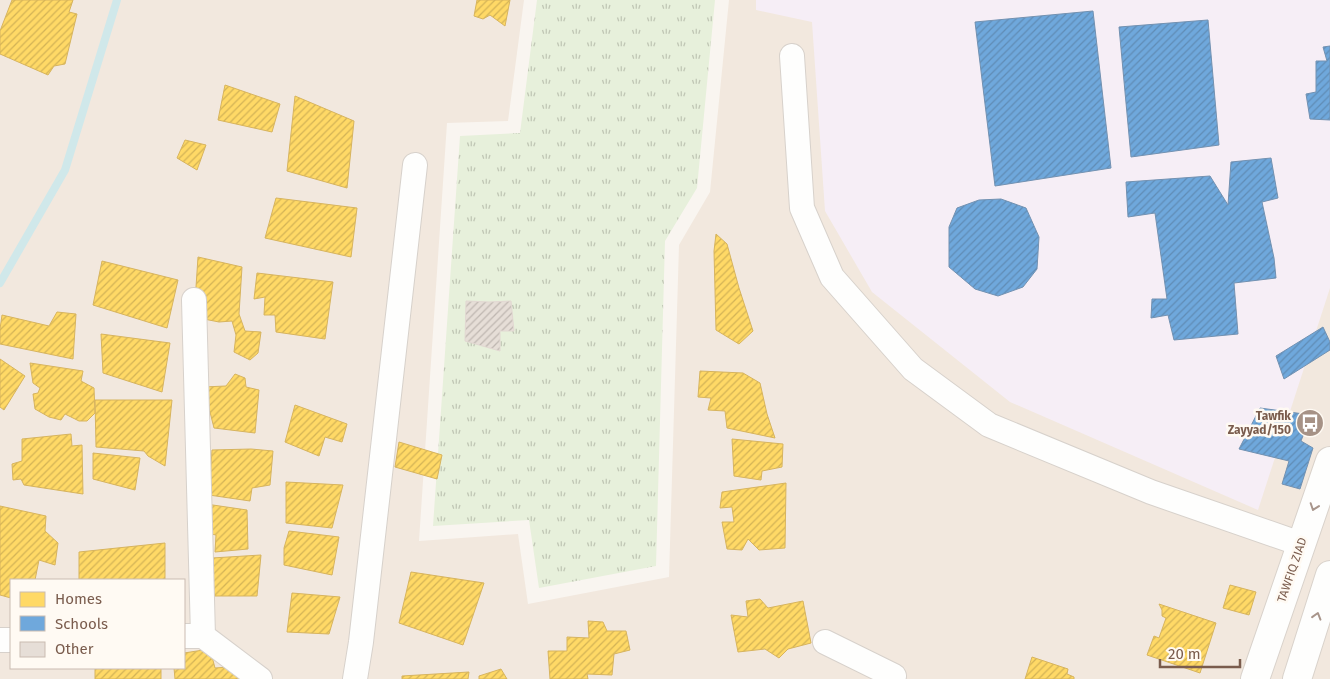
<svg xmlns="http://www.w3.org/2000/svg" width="1330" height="679" viewBox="0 0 1330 679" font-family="'Fira Sans',sans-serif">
  <defs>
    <pattern id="grass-tufts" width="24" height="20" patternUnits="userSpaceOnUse" patternTransform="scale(1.25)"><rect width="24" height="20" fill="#e7f0db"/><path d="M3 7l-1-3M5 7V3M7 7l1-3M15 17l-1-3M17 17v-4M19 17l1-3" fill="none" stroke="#c0c6b4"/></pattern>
    <pattern id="homes-hatch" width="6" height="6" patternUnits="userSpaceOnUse" patternTransform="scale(1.25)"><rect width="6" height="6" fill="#ffd966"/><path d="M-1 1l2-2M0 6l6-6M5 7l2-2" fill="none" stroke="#d3b356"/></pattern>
    <pattern id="schools-hatch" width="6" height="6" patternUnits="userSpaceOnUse" patternTransform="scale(1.25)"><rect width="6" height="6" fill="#6fa8dc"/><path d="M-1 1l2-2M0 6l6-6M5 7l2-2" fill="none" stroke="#608cb5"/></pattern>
    <pattern id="building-hatch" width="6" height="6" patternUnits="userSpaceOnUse" patternTransform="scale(1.25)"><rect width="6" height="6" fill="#e6ded7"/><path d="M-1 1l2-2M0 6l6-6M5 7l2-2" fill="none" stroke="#bfb7b1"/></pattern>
  </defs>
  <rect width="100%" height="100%" fill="#f9f5f0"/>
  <!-- residential -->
  <path fill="#f2e8de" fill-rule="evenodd" d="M0 0H524L508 121 447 123 419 541 518 534 528 604 669 577 679 245 710 192 729 0H1330V679H0ZM11 580H184V668H11Z"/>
  <!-- education -->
  <path fill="#f6eef6" d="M756 0H1330V288L1258 510 1010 402 872 292 825 211 812 22 756 10Z"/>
  <!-- grass -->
  <path fill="url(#grass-tufts)" d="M537 0H715L697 188 665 241 656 566 539 588 529 520 433 526 460 136 520 133Z"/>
  <!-- homes -->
  <path fill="url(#homes-hatch)" stroke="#d7b45e" d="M12 0H73L69 12 77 14 65 64 54 66 48 75 0 54V31Z
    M477 0H510L505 26 490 15 483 19 474 16Z
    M225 85 280 104 272 132 218 120Z
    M295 96 354 121 347 188 287 171Z
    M185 140 206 145 197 170 177 158Z
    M276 198 357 208 351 257 265 238Z
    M716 234 727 244 739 288 753 331 739 344 716 330 714 251Z
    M198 257 242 267 239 314 245 331 261 332 258 353 250 360 234 352 236 335 232 321 219 322 194 317Z
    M102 261 178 280 167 328 93 305Z
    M257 273 333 282 325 339 276 332 275 315H264L265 297 254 299Z
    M57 312 76 314 73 359 0 344V329L2 315 49 326Z
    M101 334 170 343 162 392 103 373Z
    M0 359 25 376 4 410 0 407Z
    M30 363 83 371 81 381 94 388 95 413 87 421H79L65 414 61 420 49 417 35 409 33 394 38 393 40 388 33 383Z
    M700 371 743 373 760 383 767 414 775 438 727 428 725 411 708 410 711 398 698 397Z
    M235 374 245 378 246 387 259 390 255 433 214 428 210 412H197L203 387 226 386Z
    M95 400H172L165 466 148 456 144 451 96 447Z
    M295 405 347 424 342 442 325 437 319 456 285 442Z
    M71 434 72 446 82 445 83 494 24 485 21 479 13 480 12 464 22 461V439Z
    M732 439 783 444 782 467 762 471 761 480 734 476Z
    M399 442 442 455 437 479 395 467Z
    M251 449 273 451 270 485 252 488 250 501 209 495 212 450Z
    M93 453 140 458 135 490 93 479Z
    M286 482 343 485 332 528 286 523Z
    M786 483 785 548 759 550 748 539 742 550 727 549 722 522H734L732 507 720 508 722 492Z
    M206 504 247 510 248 549 215 552 216 535 206 533Z
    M0 506 46 516 45 531 58 543 55 565 39 560 35 580H11V598L0 595Z
    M289 531 339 537 332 575 284 565V548Z
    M165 543V580H79V552Z
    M261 555 257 596H213L212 558Z
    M411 572 484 583 463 645 399 623Z
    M1230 585 1256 592 1249 615 1223 608Z
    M292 593 340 597 329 634 287 632Z
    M760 599 768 608 803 601 811 643 788 649 779 658 765 649 738 652 731 615 748 617 746 601Z
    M1159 604 1216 623 1200 673 1147 655 1154 636 1159 638 1166 618 1162 616V610Z
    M588 621 603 622 607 631H626L630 650 614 654 612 675 587 674 588 679H550L548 651H567V637L589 638Z
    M210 649 215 668 243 666 241 679H175L174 668H184V653Z
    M1032 657 1068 669 1067 674 1074 677V679H1025Z
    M95 668H161V679H95Z
    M501 669 507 679H479V676Z
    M469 672 468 679H402V676Z"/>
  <!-- schools -->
  <path fill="url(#schools-hatch)" stroke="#7291b1" d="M1093 11 1111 168 995 186 975 22Z
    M1208 20 1219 145 1131 157 1119 27Z
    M1330 46V120L1310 119 1306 94 1316 92V61H1327L1323 47Z
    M1271 158 1278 198 1262 202 1274 258 1276 278 1234 283 1238 334 1174 340 1168 315 1151 318 1152 299H1167L1155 213 1128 217 1126 182 1210 176 1228 205 1231 162Z
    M1001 199 1026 208 1039 237 1037 269 1023 287 998 296 975 289 949 267V227L957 208 979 200Z
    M1323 327 1330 342V350L1284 379 1276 356Z
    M1260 408 1311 415 1301 441 1313 448 1300 489 1282 484 1289 461 1239 449Z"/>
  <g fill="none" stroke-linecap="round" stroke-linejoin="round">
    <!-- stream -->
    <path stroke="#d0e8ea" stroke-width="8" d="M0 283 65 170 117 0"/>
  </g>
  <!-- building -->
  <path fill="url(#building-hatch)" stroke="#e2d8d2" d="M466 301 489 302 511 301 514 331H500V351L465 341Z"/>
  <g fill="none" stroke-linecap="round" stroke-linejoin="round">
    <!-- minor casing -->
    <g stroke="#d7d1cb" stroke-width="26">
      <path id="minor" d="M792 56 802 208 832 277 913 369 989 425 1151 492 1301 544
        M194 300 203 636
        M184 636H203L260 679
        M0 640H11
        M825 642 894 676 893 679
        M355 679 361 642 415 165"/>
    </g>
    <!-- secondary casing -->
    <g stroke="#d9d2cb" stroke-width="30">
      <path id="secondary" d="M1255 679 1330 461
        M1297 679 1330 575"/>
    </g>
    <!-- minor -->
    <use href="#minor" stroke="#fefefd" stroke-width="24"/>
    <!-- secondary -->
    <use href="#secondary" stroke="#fefefd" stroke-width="28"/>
  </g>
  <!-- one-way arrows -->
  <defs><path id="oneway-chevron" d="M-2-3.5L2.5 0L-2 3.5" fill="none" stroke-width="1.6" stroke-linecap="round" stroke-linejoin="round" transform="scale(1.25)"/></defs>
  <g stroke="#a8958b">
    <use href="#oneway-chevron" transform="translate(1314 507) rotate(109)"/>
    <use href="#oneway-chevron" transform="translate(1317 616) rotate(-73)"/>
  </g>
  <!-- icons -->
  <defs>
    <g id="bus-disc" transform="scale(1.4375)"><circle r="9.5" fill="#a69286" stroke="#fffaf3"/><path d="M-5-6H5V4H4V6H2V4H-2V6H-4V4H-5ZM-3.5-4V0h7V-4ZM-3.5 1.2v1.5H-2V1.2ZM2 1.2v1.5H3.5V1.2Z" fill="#fff"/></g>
  </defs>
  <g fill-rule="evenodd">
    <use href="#bus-disc" x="1310" y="423"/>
  </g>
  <g text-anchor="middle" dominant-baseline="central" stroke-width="5" stroke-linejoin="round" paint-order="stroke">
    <!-- poi labels -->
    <g font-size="12" font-weight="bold" fill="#7a5c4d" stroke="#fffaf3" text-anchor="end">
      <text x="1291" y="416">Tawfik<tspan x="1291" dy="14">Zayyad/150</tspan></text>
    </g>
    <!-- street labels -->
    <g font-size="12" fill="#7a5c4d" stroke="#fffaf3">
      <text transform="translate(1292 570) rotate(-71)">TAWFIQ ZIAD</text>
    </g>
  </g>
  <!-- legend -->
  <rect x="10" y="579" width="175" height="90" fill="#fffaf3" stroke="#cabbb1"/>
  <rect x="20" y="592" width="25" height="15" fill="#ffd966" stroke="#cabbb1"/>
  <text x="55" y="604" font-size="15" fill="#7a5c4d">Homes</text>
  <rect x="20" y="616" width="25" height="15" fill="#6fa8dc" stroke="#cabbb1"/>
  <text x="55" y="629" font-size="15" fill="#7a5c4d">Schools</text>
  <rect x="20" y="642" width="25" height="15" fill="#e6ded7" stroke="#cabbb1"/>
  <text x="55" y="654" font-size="15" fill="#7a5c4d">Other</text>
  <!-- scale -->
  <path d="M1160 659v8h80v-8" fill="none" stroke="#7a5c4d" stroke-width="2.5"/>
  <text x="1168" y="659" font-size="15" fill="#7a5c4d" stroke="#fffaf3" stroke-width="4" paint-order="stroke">20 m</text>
</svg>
